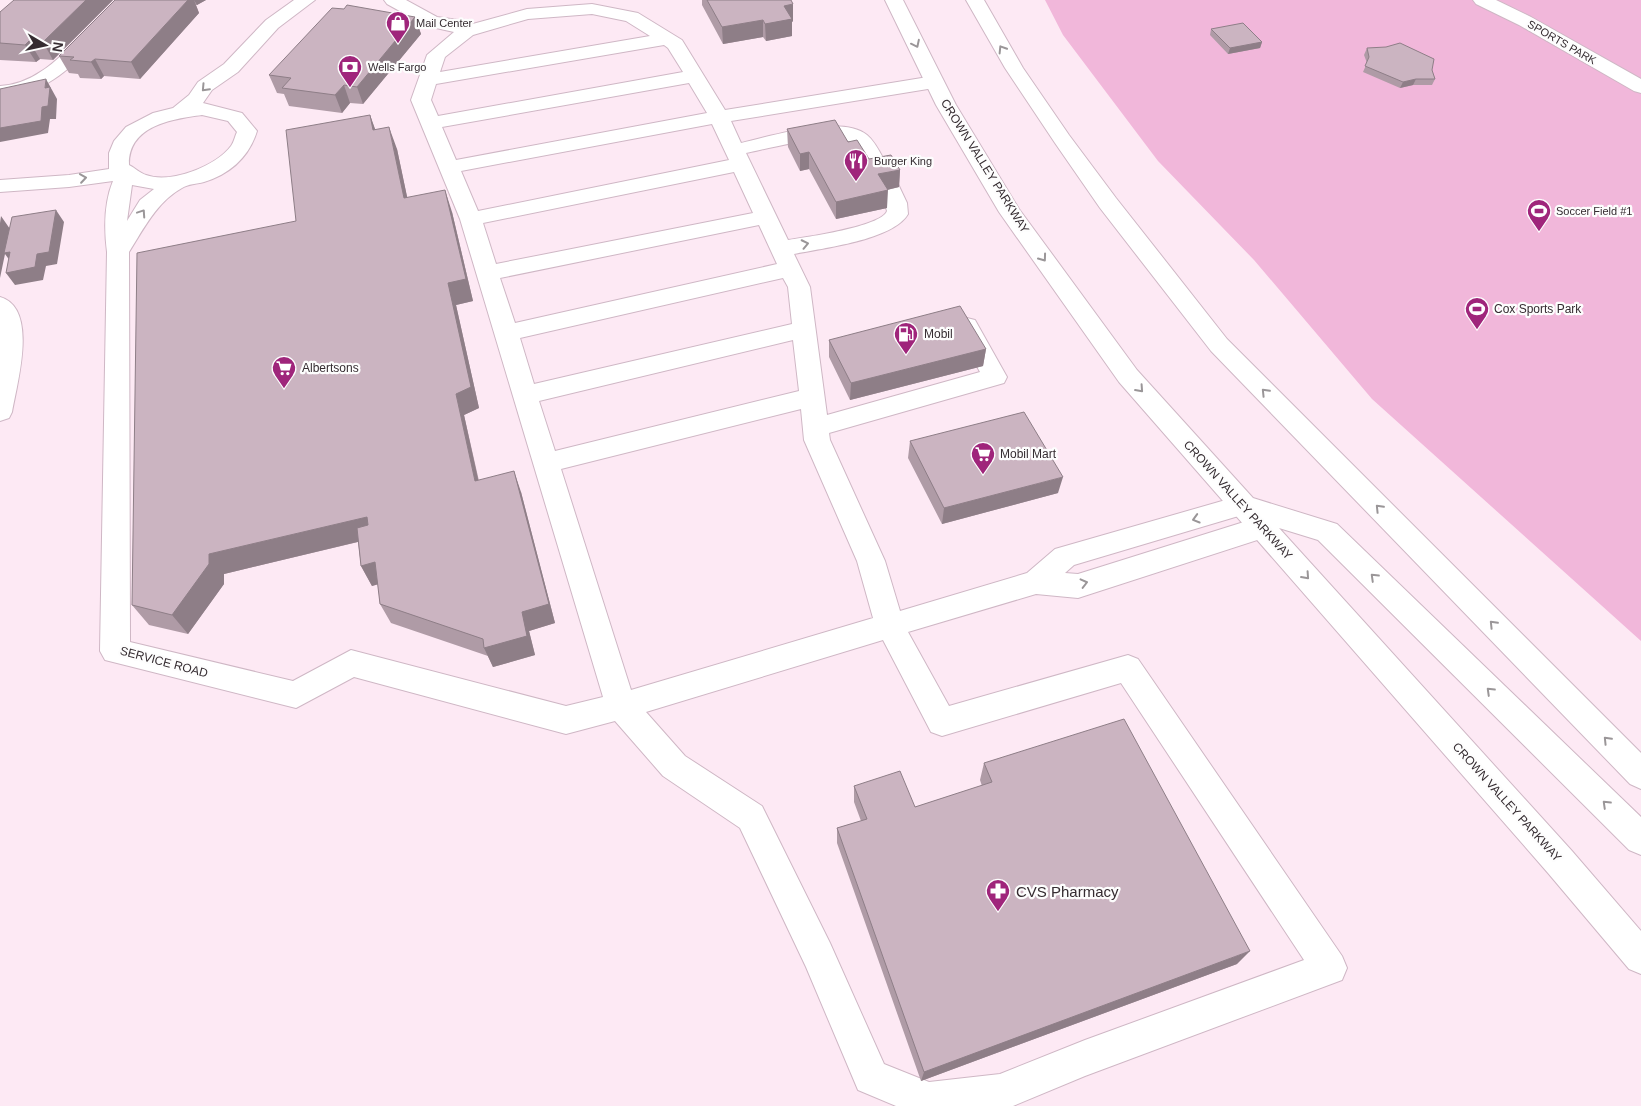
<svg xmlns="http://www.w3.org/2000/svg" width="1641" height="1106" viewBox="0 0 1641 1106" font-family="Arial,sans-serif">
  <rect width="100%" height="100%" fill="#fde9f4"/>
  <!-- green -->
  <path fill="#f1b7da" d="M1045 0H1641V641L1372 399 1254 260 1158 161 1063 35Z"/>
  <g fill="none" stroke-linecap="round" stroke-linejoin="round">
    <!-- minor casing -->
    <g stroke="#cfb7c5" stroke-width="2">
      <path id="minor" d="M294 0H315L278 28 238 72 212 90 203 103 242 113 257 131C249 157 230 174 204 182 197 184 188 184 182 188 157 202 144 228 129 252L130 642 293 681 351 650 566 706 603 697 460 219 411 100 427 55 454 32 427 26 387 4 384 0H406L437 17 458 20 469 25 527 9 592 4 638 13 682 40 725 110 934 76 941 78 944 82 941 86 934 88 731 121 741 143C770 136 842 114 867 135 878 144 884 162 892 174L889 178 882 180 875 178C868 168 862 150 852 143 836 130 767 149 746 153L788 240C806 237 881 227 887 211L880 189 884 184 891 183 898 184 907 203 908 214C893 240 823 248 794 254L810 287 827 415 980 372 955 326 959 320 967 318 975 320 1007 377 1004 383 829 433 830 440 885 561 900 611 1027 573 1055 549 1243 495 1252 498 1256 505 1252 512 1074 565 1065 573 1078 574 1263 516 1273 519 1277 527 1273 535 1078 598 1036 594 908 632 949 706 1128 655 1138 659 1342 956 1347 968 1342 980 1085 1076 1013 1106H896L858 1090 806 967 740 828 663 776 615 721 566 734 354 677 296 708 105 660 100 651 107 252C104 229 104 203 113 181L69 187 0 192V180L69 175 109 169V153L114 141 126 127 153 113 173 108 189 95 198 82 224 64 266 20ZM592 14 626 21 650 36 440 72 445 57 473 35 528 19ZM664 45 668 48 683 72 438 116 431 100 436 84ZM689 83 707 113 456 160 442 127ZM202 115 228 121 237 132C235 136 234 142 231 146 216 166 171 184 146 175 140 173 135 168 129 165 128 126 171 119 202 115ZM712 124 729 160 478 211 461 171ZM734 172 753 213 496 264 483 223ZM132 185 154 189 140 200 127 221ZM759 225 777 264 515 323 500 278ZM783 278 788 287 792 324 534 384 520 338ZM793 340 799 391 555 451 539 401ZM801 409 804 440 857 561 873 618 631 690 561 469ZM883 640 931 732 942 736 1121 683 1304 960 1085 1040 1000 1074 929 1082 884 1064 830 943 762 806 685 756 646 712Z
        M1473 0H1496L1531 17 1641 79V93L1634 91 1519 25 1476 4Z
        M91 32 97 33 100 37 97 41C69 70 42 95 0 98V86C36 84 60 57 85 33Z
        M0 297C39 308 17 383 12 412L9 418 0 421Z"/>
    </g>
    <!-- major casing -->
    <g stroke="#cfb7c5" stroke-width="2">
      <path id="major" d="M885 0H903L956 105 1019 209 1137 370 1253 498 1337 524 1641 817V855L1629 850 1318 540 1279 528 1572 851 1641 931V974L1629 969 1548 873 1119 382 999 212 936 105Z
        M966 0H984L1023 68 1069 135 1116 198 1227 339 1641 753V789L1630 784 1211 351 1100 208 1055 143 1005 68Z"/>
    </g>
    <!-- minor -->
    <use href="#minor" fill="#fff" fill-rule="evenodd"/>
    <!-- major -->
    <use href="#major" fill="#fff" fill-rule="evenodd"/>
  </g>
  <!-- wall -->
  <path fill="#af9ba6" d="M113 0 53 60 40 59 36 62 0 60V12Z
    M115 0H206L197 5H196L199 13 140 79 104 76 101 79 80 78 78 74 69 73 59 56Z
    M702 0H791L793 21 792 22V36L766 41 763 37 723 44 702 5Z
    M415 17 421 34 363 104 350 103 342 113 289 106 284 94 277 93 269 75Z
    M1211 29 1262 42 1260 48 1228 54 1210 35Z
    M1367 48 1432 70 1435 79 1432 85H1413L1400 88 1363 72 1367 63 1364 55Z
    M370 115 375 130 397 149 407 197 452 212 473 301 456 305 479 408 464 415 479 481 521 492 555 623 529 631 535 655 493 667 488 656 391 623 380 604 378 584 372 586 361 566 358 542 224 574V584L188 634 149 625 132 605 296 221Z
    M787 129 848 142 869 159 900 170 899 187 887 190V208L836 219 809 169 800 171 788 147Z
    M829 340 986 349 983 366 850 400 829 357Z
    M910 441 1058 493 942 524 908 458Z
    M984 763 1237 964 921 1081 837 843V828L861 821 854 802V786L915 807 982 786 980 780Z"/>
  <!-- shaded-wall -->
  <path fill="#8e7e87" d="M86 0H113L53 60 43 42Z
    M188 0H194L199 13 140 79 131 62Z
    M194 0H206L197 5Z
    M793 4V21L792 22V36L766 41 765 24 784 6Z
    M415 17 421 34 363 104 357 87Z
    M763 20V37L723 44 722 27Z
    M29 41 40 59 36 62 25 45Z
    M1262 42 1260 48 1228 54 1230 48Z
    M95 59 104 76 101 79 91 62Z
    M46 79 57 99 56 119H50L48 133 0 142V128L45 88Z
    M1416 79 1413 85 1400 88 1403 82Z
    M344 85 350 103 342 113 335 95Z
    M370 115 378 137 373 130Z
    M389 127 397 149 412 220 404 198Z
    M809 152V169L800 171V154Z
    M900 170 899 187 878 192V174Z
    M445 190 452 212 473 301 456 305 479 408 464 415 483 502 475 481 456 394 448 283Z
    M888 190 887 208 836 219V202Z
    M56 210 64 222 57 264 46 266 43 280 15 285 6 273 37 254Z
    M1 216 10 229 13 265 5 254 0 278V223Z
    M986 349 983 366 850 400 851 383Z
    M514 471 521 492 555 623 529 631 535 655 493 667 484 648 522 612Z
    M1063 477 1058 493 942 524 944 508Z
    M367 517 378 537 224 574V584L188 634 172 615 209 554Z
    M375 562 386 582 372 586 361 566Z
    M1250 951 1237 964 921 1081 924 1072Z"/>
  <!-- building -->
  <path fill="#cbb4c1" stroke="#8e7e87" d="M14 0H86L43 42 29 41 25 45 0 43V12Z
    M115 0H188L131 62 95 59 91 62 70 60 74 57 59 56Z
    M707 0H791L793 4 784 6 792 19 765 24 763 20 722 27Z
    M347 5 415 17 357 87 344 85 335 95 282 88 291 78 269 75 332 8 344 9Z
    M1243 23 1262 42 1230 48 1211 29Z
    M1400 43 1434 59 1432 70 1435 79H1416L1403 82 1365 66 1369 57 1367 48 1386 47Z
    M46 79 45 88 50 87 48 106 42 107 41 121 0 128V89Z
    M370 115 373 130 389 127 404 198 445 190 466 279 448 283 471 387 456 394 475 481 514 471 549 604 522 612 527 636 484 648 483 639 380 604 375 562 361 566 357 528 368 525 367 517 209 554V564L172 615 132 605 137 253 296 221 286 130Z
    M835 120 848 142 857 140 869 159 891 155 900 170 878 174 888 190 836 202 809 152 800 154 787 129Z
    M56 210 49 252 37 254 35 267 6 273 10 252 4 253 12 217Z
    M960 306 986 349 851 383 829 340Z
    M1024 412 1063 477 944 508 910 441Z
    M1124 719 1250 951 924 1072 837 828 867 819 854 786 900 771 915 807 992 782 984 763Z"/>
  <!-- one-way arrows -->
  <defs><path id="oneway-chevron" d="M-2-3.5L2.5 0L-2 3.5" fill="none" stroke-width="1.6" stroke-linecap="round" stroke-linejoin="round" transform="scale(1.25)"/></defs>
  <g stroke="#9a9698">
    <use href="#oneway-chevron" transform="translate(916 44) rotate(64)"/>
    <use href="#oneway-chevron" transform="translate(1002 49) rotate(-122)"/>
    <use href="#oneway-chevron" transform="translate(205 88) rotate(133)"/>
    <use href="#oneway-chevron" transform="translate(83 178) rotate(-8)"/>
    <use href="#oneway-chevron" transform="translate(142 213) rotate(-56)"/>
    <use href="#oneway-chevron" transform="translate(805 244) rotate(-12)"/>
    <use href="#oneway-chevron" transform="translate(1043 258) rotate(54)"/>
    <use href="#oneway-chevron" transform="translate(1140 389) rotate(48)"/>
    <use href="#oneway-chevron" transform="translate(1265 392) rotate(-134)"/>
    <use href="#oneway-chevron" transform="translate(1379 508) rotate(-134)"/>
    <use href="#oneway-chevron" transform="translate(1196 519) rotate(164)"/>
    <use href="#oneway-chevron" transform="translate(1306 576) rotate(48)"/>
    <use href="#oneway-chevron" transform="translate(1374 577) rotate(-136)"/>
    <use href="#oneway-chevron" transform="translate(1084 583) rotate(-14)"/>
    <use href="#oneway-chevron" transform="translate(1493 624) rotate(-134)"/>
    <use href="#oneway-chevron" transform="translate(1490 691) rotate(-136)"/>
    <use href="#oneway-chevron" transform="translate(1607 740) rotate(-134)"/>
    <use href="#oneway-chevron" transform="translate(1606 804) rotate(-136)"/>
  </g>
  <!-- icons -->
  <defs>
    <g id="shop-pin" transform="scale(1.25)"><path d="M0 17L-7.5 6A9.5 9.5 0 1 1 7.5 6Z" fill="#9f257b" stroke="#fdfdfd"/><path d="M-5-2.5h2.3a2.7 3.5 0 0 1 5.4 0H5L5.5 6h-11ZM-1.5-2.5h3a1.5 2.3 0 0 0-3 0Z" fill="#fff"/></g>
    <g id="bank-pin" transform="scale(1.25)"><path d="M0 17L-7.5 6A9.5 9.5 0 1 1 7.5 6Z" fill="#9f257b" stroke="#fdfdfd"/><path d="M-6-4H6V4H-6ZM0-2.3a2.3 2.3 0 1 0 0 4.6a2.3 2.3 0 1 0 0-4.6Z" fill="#fff"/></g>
    <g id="restaurant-pin" transform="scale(1.25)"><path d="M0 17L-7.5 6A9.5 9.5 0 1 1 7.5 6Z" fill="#9f257b" stroke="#fdfdfd"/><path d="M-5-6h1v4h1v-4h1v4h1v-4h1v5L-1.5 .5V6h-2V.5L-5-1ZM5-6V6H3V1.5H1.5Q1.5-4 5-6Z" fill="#fff"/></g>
    <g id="stadium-pin" transform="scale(1.25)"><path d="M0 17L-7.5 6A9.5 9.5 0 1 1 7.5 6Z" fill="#9f257b" stroke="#fdfdfd"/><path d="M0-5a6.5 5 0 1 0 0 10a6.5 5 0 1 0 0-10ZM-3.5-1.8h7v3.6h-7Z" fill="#fff"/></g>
    <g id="fuel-pin" transform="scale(1.25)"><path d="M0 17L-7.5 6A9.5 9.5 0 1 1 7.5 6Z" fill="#9f257b" stroke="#fdfdfd"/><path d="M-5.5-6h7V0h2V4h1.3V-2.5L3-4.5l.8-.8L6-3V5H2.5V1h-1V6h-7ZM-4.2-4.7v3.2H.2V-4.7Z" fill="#fff"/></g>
    <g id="supermarket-pin" transform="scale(1.25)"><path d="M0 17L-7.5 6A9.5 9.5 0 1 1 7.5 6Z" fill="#9f257b" stroke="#fdfdfd"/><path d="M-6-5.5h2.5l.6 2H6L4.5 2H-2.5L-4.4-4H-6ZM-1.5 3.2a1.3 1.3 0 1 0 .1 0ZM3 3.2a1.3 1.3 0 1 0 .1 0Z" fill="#fff"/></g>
    <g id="pharmacy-pin" transform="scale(1.25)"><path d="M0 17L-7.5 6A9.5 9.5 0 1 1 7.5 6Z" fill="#9f257b" stroke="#fdfdfd"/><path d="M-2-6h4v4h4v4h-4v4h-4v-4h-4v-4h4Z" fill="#fff"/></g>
  </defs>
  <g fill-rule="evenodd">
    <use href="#shop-pin" x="398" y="23"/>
    <use href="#bank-pin" x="350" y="67"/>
    <use href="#restaurant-pin" x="856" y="161"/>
    <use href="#stadium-pin" x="1539" y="211"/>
    <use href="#stadium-pin" x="1477" y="309"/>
    <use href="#fuel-pin" x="906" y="334"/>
    <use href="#supermarket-pin" x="284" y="368"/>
    <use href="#supermarket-pin" x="983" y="454"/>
    <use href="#pharmacy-pin" x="998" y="891"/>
  </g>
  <g text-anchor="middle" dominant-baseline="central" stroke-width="4.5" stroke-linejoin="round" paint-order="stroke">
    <!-- far-poi labels -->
    <g font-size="11" fill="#352c31" stroke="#fdfdfd" text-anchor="start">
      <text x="416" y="23">Mail Center</text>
      <text x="368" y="67">Wells Fargo</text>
      <text x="874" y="161">Burger King</text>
      <text x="1556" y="211">Soccer Field #1</text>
    </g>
    <!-- far-street labels -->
    <g font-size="11" fill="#352c31" stroke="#fdfdfd">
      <text transform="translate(1562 42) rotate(30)">SPORTS PARK</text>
    </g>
    <!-- street labels -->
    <g font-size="12" fill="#352c31" stroke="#fdfdfd">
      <text transform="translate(985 166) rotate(58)">CROWN VALLEY PARKWAY</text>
      <text transform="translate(1238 500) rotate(48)">CROWN VALLEY PARKWAY</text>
      <text transform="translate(164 662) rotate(15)">SERVICE ROAD</text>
      <text transform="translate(1507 802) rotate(48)">CROWN VALLEY PARKWAY</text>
    </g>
    <!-- poi labels -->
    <g font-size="12" fill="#352c31" stroke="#fdfdfd" text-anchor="start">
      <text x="1494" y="309">Cox Sports Park</text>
      <text x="924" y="334">Mobil</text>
      <text x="302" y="368">Albertsons</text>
      <text x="1000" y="454">Mobil Mart</text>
    </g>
    <!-- near-poi labels -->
    <g font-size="15" fill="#352c31" stroke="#fdfdfd" text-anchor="start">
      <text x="1016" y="891">CVS Pharmacy</text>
    </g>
  </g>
  <!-- north arrow -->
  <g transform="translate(45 45) rotate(99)" stroke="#fdfdfd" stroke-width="4" paint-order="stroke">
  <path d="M0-4L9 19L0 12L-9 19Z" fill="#352c31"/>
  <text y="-8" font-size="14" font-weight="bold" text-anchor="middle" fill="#352c31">N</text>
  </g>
</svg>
